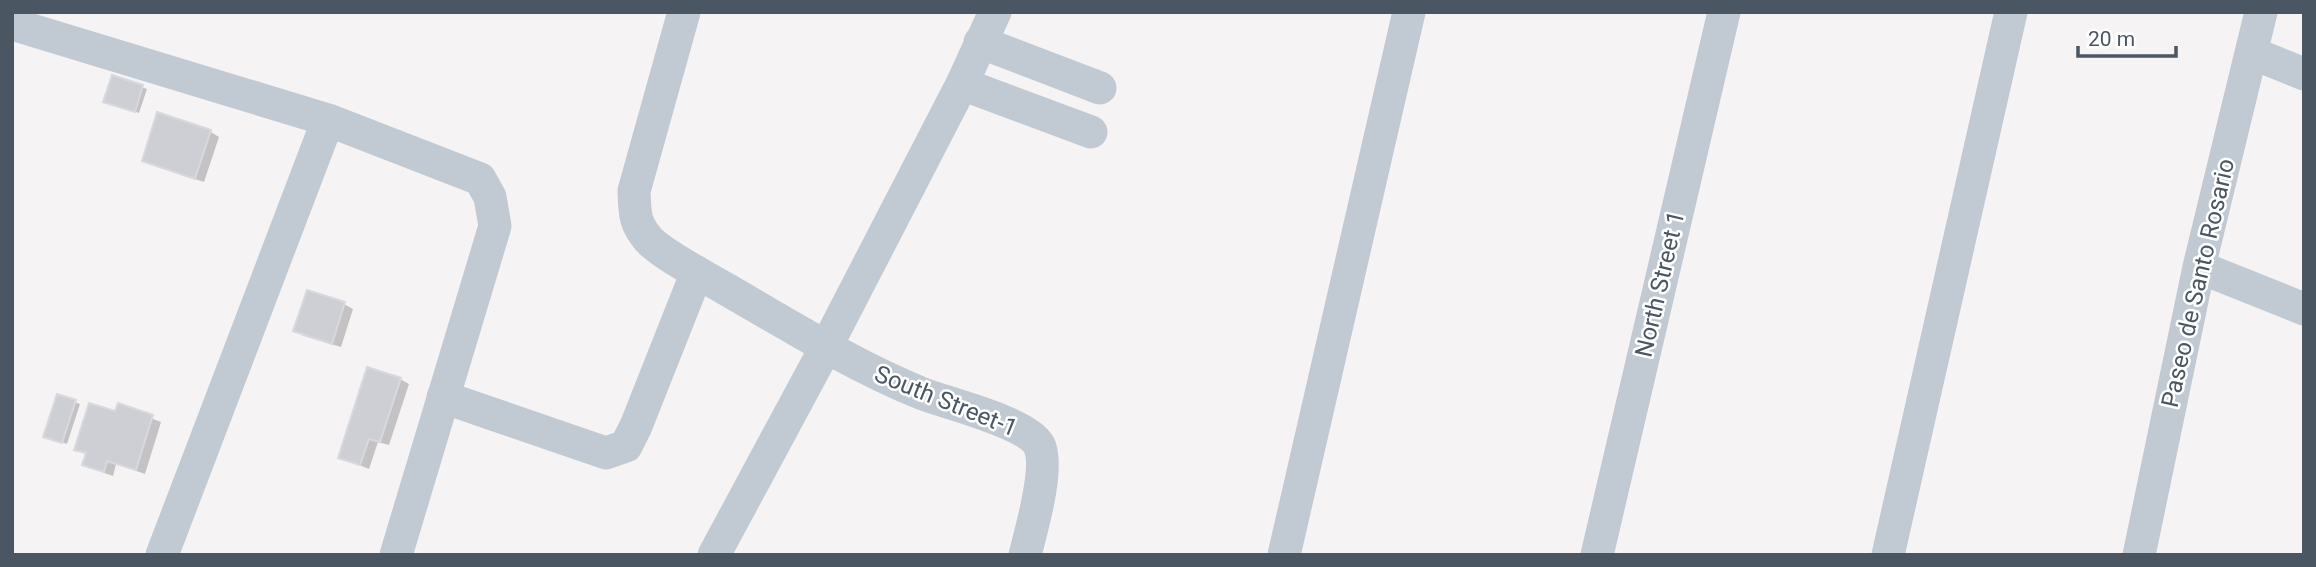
<svg xmlns="http://www.w3.org/2000/svg" width="2316" height="567" viewBox="0 0 2316 567" font-family="Roboto,sans-serif">
  <rect width="100%" height="100%" fill="#f5f3f3"/>
  <!-- shadow -->
  <path fill="#0003" d="M113 77 147 89 139 113 109 103Z
    M158 114 211 132 219 137 204 182 153 165 144 160Z
    M344 304 353 309 341 347 304 336 295 331Z
    M400 379 409 384 389 445 378 442 369 469 340 457Z
    M58 396 80 404 67 444 49 438Z
    M119 406 161 422 145 474 116 464 113 476 93 469 84 464 87 455 76 449 116 413Z"/>
  <!-- building -->
  <path fill="#cdcfd5" stroke="#d7d9de" stroke-width="2" d="M112 75 143 85 135 112 103 102Z
    M157 112 211 130 195 179 142 161Z
    M307 290 345 302 332 344 293 331Z
    M367 367 401 378 380 442 369 439 360 465 338 458Z
    M57 394 76 400 62 443 43 437Z
    M89 403 115 411 118 403 153 415 136 470 107 461 104 472 82 465 86 453 74 450Z"/>
  <g fill="none" stroke-linecap="round" stroke-linejoin="round">
    <!-- street -->
    <path stroke="#c1cad2" stroke-width="33" d="M684 12 634 191C635 213 634 223 649 240 663 255 706 277 726 289 790 326 854 366 923 394 949 404 1026 422 1039 445 1050 467 1031 531 1025 555
      M12 24 328 120 480 179 490 197 495 226 396 555
      M980 42 1100 88
      M2252 53 2304 74
      M962 84 1091 132
      M2199 267 2304 309
      M443 397 606 453 626 446 636 426 697 272
      M162 555 328 120
      M714 555 826 347 962 84 995 12
      M1284 555 1409 12
      M1597 555 1724 12
      M1888 555 2011 12
      M2139 555 2199 267 2261 12"/>
  </g>
  <g text-anchor="middle" dominant-baseline="central" stroke-width="5" stroke-linejoin="round" paint-order="stroke">
    <!-- street labels -->
    <g font-size="24" fill="#4a5661" stroke="#fff">
      <text transform="translate(2198 283) rotate(-77)">Paseo de Santo Rosario</text>
      <text transform="translate(1660 284) rotate(-77)">North Street 1</text>
      <text transform="translate(946 401) rotate(22)">South Street-1</text>
    </g>
  </g>
  <!-- border -->
  <rect width="2316" height="567" fill="none" stroke="#4a5661" stroke-width="28"/>
  <!-- scale -->
  <path d="M2078 46v10h98v-10" fill="none" stroke="#4a5661" stroke-width="3.5"/>
  <text x="2088" y="46" font-size="21" fill="#4a5661" stroke="#ffffff" stroke-width="5" paint-order="stroke">20 m</text>
</svg>
